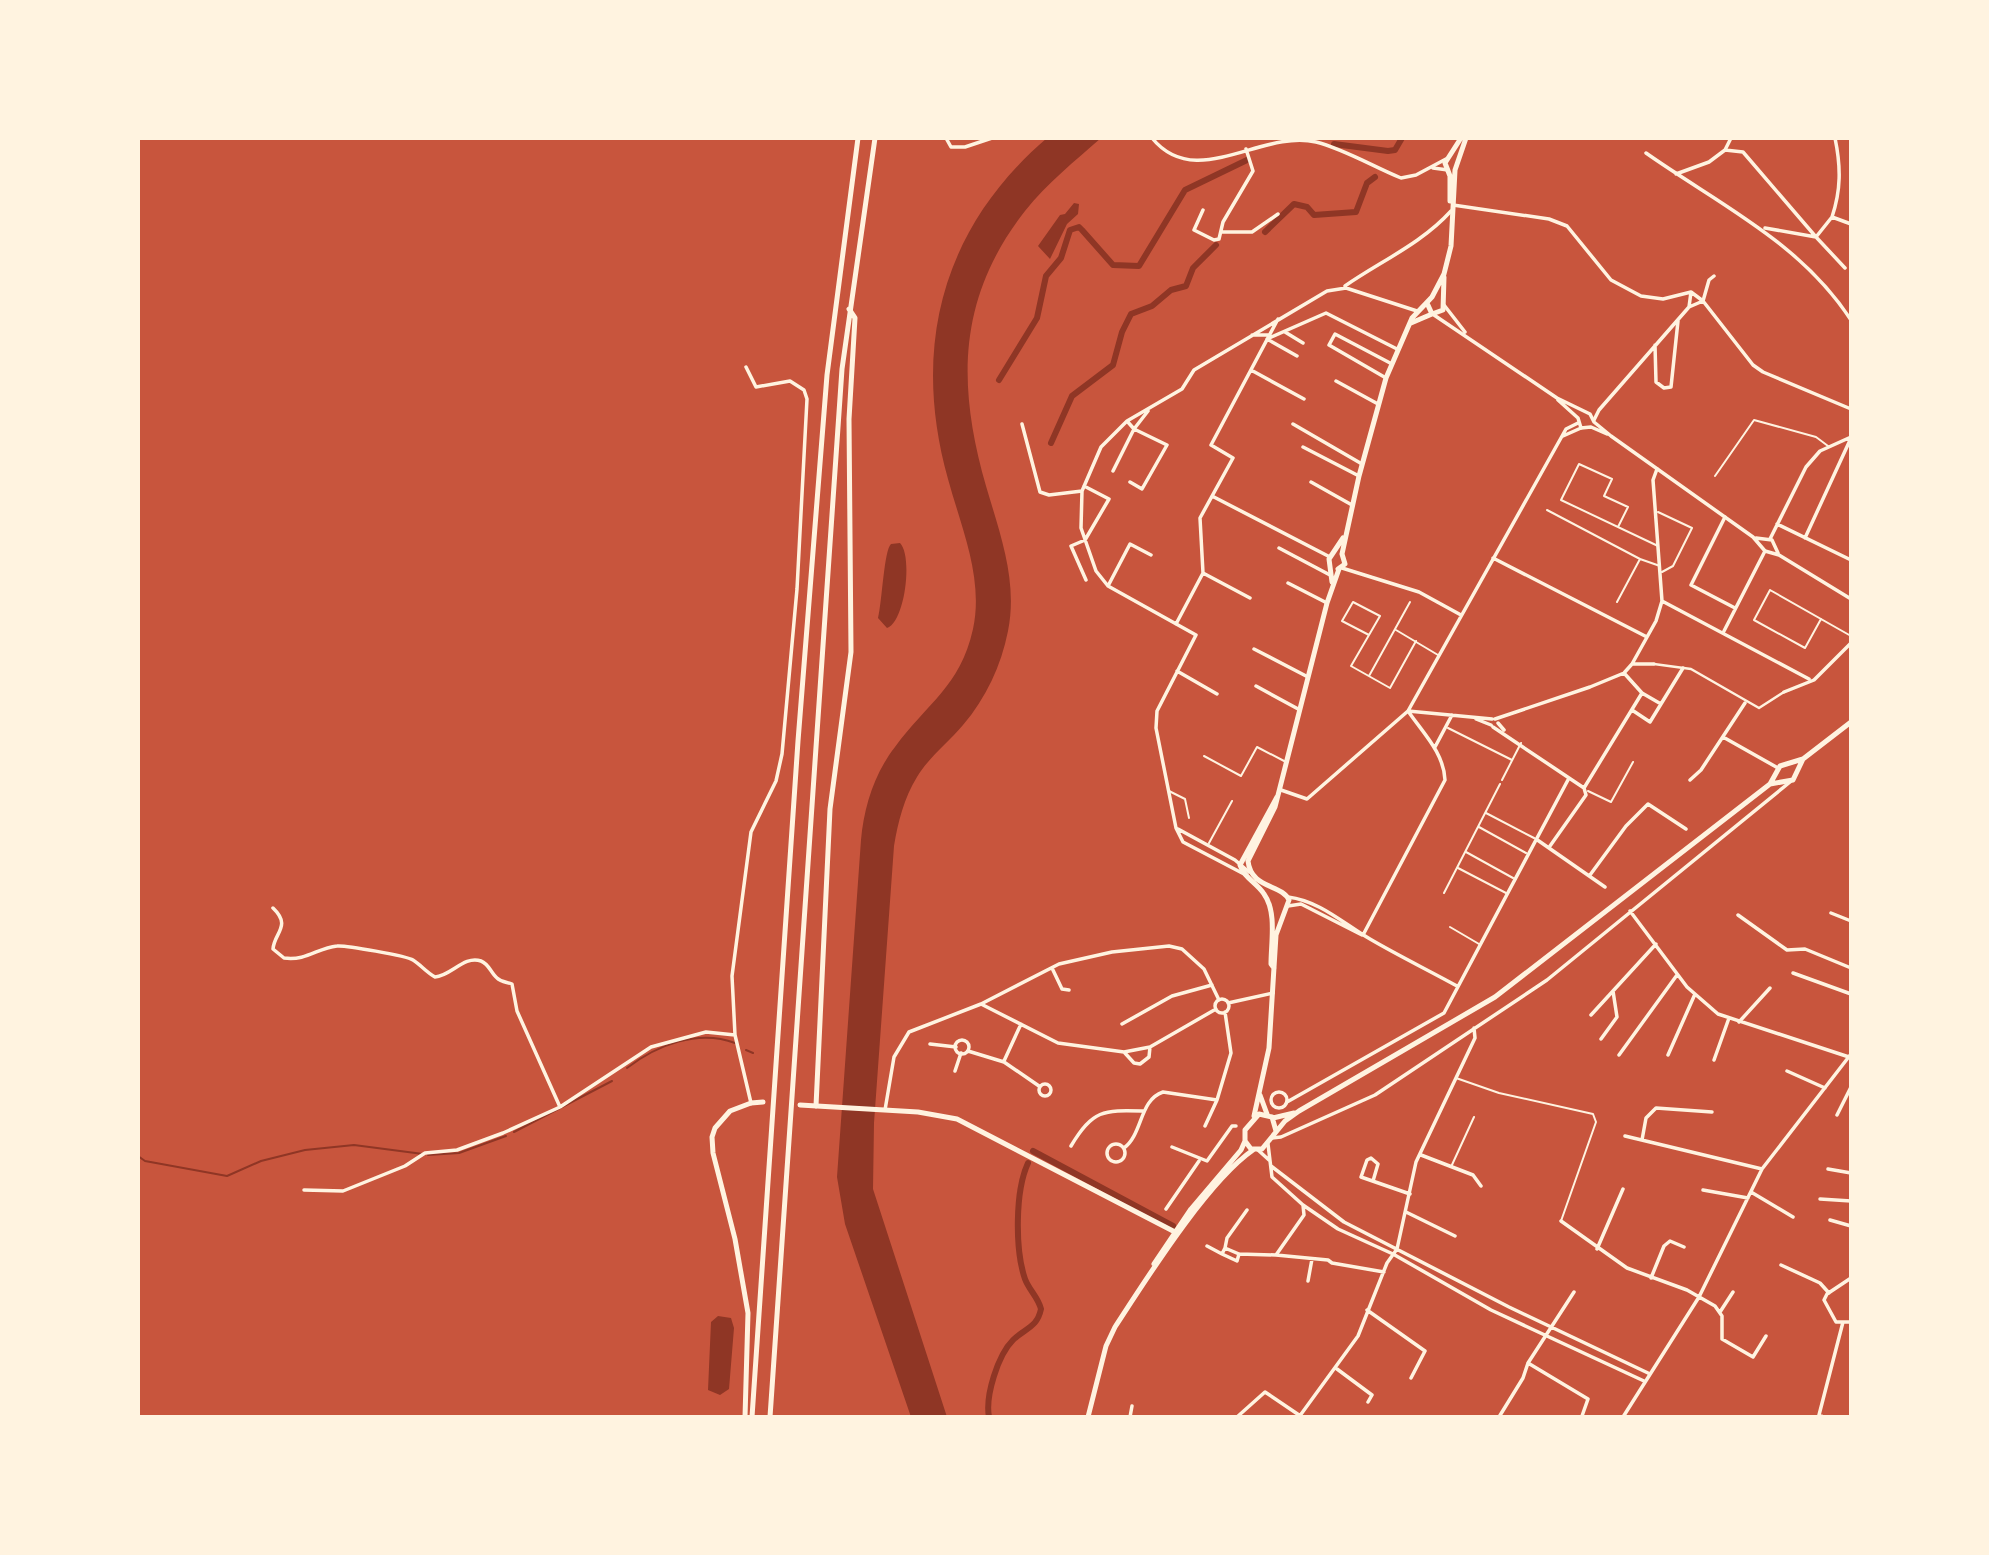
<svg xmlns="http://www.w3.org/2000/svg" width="1989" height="1555" viewBox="0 0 1989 1555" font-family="Jost,sans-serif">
  <rect width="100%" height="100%" fill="#c8553d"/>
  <!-- water -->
  <path fill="#8f3625" d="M1047 138H1101C1075 161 1047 183 1025 211 957 298 957 385 986 486 1000 534 1018 581 1008 631 1001 666 986 698 963 725 948 743 929 757 917 777 904 798 898 822 894 846L874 1123 873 1189 947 1417H911L845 1224 837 1177 861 840C864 807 874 774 895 747 927 703 960 687 973 629 984 578 961 527 948 479 911 347 942 228 1047 138Z
    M1074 203 1079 204 1078 214 1067 224 1050 259 1038 246 1060 215 1065 214Z
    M900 543C913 556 905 622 887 628L878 618C882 603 884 550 891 544Z
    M718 1316 731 1318 734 1328 729 1389 720 1395 708 1390 711 1322Z"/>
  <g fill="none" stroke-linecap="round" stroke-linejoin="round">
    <!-- stream -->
    <path stroke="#8f3625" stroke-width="2" d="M746 1050 753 1053
      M627 1068C657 1045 698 1029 735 1043
      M514 1132 612 1081
      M428 1155 459 1153 506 1136
      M138 1156 145 1161 227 1176 261 1161 305 1150 354 1145 423 1154"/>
    <!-- canal -->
    <path stroke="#8f3625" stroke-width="6" d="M1334 144 1388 151 1395 150 1402 138
      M1265 232 1294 204 1307 207 1314 215 1356 212 1367 183 1375 177
      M999 380 1037 318 1046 276 1061 258 1070 230 1079 227 1082 230 1113 265 1139 266 1185 190 1247 160
      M1051 443 1072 396 1113 365 1122 332 1131 314 1152 306 1171 290 1186 286 1193 268 1216 245
      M1033 1151 1173 1226
      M989 1417C985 1396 998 1355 1013 1340 1025 1328 1037 1328 1041 1309 1038 1297 1029 1290 1025 1279 1015 1250 1015 1191 1028 1163"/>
    <!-- service -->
    <path stroke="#fff3e0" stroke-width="2" d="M1715 476 1754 420 1816 437 1828 446
      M1547 510 1640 559
      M1658 512 1692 528 1673 566 1662 572
      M1618 527 1628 507 1604 496 1612 479 1579 464 1561 500 1658 546
      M1617 602 1640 559 1660 566
      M1821 619 1805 648 1754 620 1770 590 1851 636
      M1396 630 1438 655
      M1369 635 1342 621 1353 602 1380 616 1351 666 1390 688 1416 641
      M1369 676 1410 602
      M1448 728 1512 760
      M1204 756 1241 776 1257 747 1286 762
      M1502 780 1521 743
      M1169 791 1185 799 1189 818
      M1588 791 1611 802 1633 762
      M1486 813 1534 838
      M1479 827 1526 853
      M1209 843 1232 801
      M1466 852 1513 878
      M1458 868 1506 893
      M1444 893 1500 784
      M1450 927 1479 944
      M1456 1078 1499 1093 1593 1114 1596 1122 1561 1221
      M1451 1167 1474 1117"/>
    <!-- pedestrian -->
    <path stroke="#fff3e0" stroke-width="2.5" d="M1654 664 1691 669 1759 708 1784 692"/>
    <!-- minor -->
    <path stroke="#fff3e0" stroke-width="3.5" d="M946 138 951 147H965L992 138
      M1007 138H1015
      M1152 138C1196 192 1261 129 1316 142 1344 149 1374 167 1401 178L1416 175 1446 159
      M1725 150 1731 138
      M1646 153C1720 205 1800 242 1851 320
      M1433 168 1448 170
      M1676 174 1709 162 1725 150 1743 152 1816 237 1832 217 1851 224
      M1453 205 1549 219 1567 226 1611 280 1641 296 1663 299 1691 292 1703 301 1753 365 1763 372 1851 409
      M1203 210 1194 230 1214 240 1219 239 1223 222 1253 171 1246 149
      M1832 217C1841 190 1841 167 1835 138
      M1765 228 1816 237 1845 268
      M1221 232H1252L1278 214
      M1345 286C1381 261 1421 244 1451 211
      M1689 307 1691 292
      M1285 332 1303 343
      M1252 335H1269
      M1269 338 1326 313 1397 349
      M1267 339 1297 356
      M1655 345 1656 382 1664 388 1671 387 1678 321
      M746 367 756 387 790 381 804 390 807 399 797 589 782 754 776 781 751 832 732 976 735 1035 751 1103
      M1251 370 1304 399
      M1386 378 1329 345 1335 334 1392 364
      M1336 381 1378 404
      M1594 420 1599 410 1689 307 1703 301 1709 280 1714 276
      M1127 421 1134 429 1167 445 1142 489 1130 482
      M1022 424 1040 492 1049 495 1082 491
      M1293 424 1362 464
      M1563 436 1581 428
      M1303 447 1359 476
      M1113 471 1134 429 1148 411
      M1311 482 1352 505
      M1084 486 1109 499 1085 540 1071 546 1086 580
      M1212 496 1330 557
      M1725 517 1691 585 1735 608
      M1777 524 1851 560
      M1805 538 1851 438
      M1770 539 1806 467 1820 451 1851 437
      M1279 548 1330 575
      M1493 558 1647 637
      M1342 568 1419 592 1461 615
      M1203 573 1200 518 1233 458 1211 445 1278 319
      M1203 573 1250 598
      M1288 583 1327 603
      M1108 586 1130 544 1151 555
      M1662 601 1809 679
      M1176 624 1203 573
      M1724 631 1765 551
      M1254 649 1308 677
      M1632 664H1654
      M1177 671 1217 694
      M1624 673 1642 693 1661 704
      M1256 686 1300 710
      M1784 692 1814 680 1851 643
      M1632 710 1650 722 1683 668
      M1408 711 1492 719
      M1476 719 1491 725
      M1495 719 1590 687 1624 673 1632 664 1656 621 1662 601 1653 480 1657 469
      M1498 723 1504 730
      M1493 727 1584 788
      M1723 737 1778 768
      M1435 747 1452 715
      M1690 780 1701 770 1745 703
      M1584 788 1642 693
      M1281 790 1307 799 1408 711 1566 429 1578 423
      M1178 829 1235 860 1249 872
      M1536 839 1605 887
      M1550 846 1586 795 1584 788
      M1244 874 1183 842 1176 828 1156 728 1157 711 1196 635 1108 586 1096 571 1081 528 1082 491 1101 447 1127 421 1182 389 1194 370 1327 291 1346 288 1417 311
      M1590 875 1626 826 1648 804 1686 829
      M1288 897C1320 901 1344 924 1370 939 1399 956 1428 970 1457 986
      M1288 906 1301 904 1362 935
      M273 908C292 926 274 933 273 949L284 958C307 961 317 948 337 946 345 945 407 956 413 960 421 965 426 972 435 977 451 976 464 955 481 961 489 964 491 973 497 978 501 982 507 982 512 984L517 1011 560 1107
      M1630 911 1687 987 1718 1014 1849 1057
      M1831 913 1851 921
      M1738 915 1787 950 1805 949 1851 968
      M1363 935 1445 780C1444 753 1423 733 1408 711
      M1052 968 1062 989 1069 990
      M1793 973 1851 994
      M1215 1006a7 7 0 1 1 14 0a7 7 0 1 1-14 0Z
      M1228 1003 1273 993
      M981 1004 1058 1043 1124 1052 1150 1047 1216 1009
      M1591 1015 1656 944
      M1739 1022 1770 988
      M1122 1024 1172 996 1212 985
      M1601 1039 1617 1017 1613 991
      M955 1047a7 7 0 1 1 14 0a7 7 0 1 1-14 0Z
      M930 1044 956 1047
      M968 1051 1004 1062 1039 1086
      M1124 1052 1134 1063 1140 1064 1149 1057 1150 1047
      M1619 1055 1677 975
      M1668 1055 1695 994
      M1714 1060 1729 1018
      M1004 1061 1021 1024
      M955 1071 961 1053
      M1787 1071 1825 1088
      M1039 1090a6 6 0 1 1 12 0a6 6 0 1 1-12 0Z
      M1271 1100a8 8 0 1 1 16 0a8 8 0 1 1-16 0Z
      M1287 1102 1444 1013 1569 778
      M885 1110 894 1057 909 1032 981 1004 1059 964 1112 952 1169 946 1182 949 1204 969 1219 1000
      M1837 1115 1851 1087
      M1205 1126 1217 1100
      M1625 1136 1762 1169
      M1272 1138 1281 1137 1375 1095 1547 980 1790 782
      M1642 1140 1646 1118 1656 1108 1712 1112
      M1268 1144 1272 1177 1303 1205 1338 1229 1393 1254 1491 1310 1644 1381
      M1107 1153a9 9 0 1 1 18 0a9 9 0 1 1-18 0Z
      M1071 1146C1093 1109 1104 1110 1144 1111
      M1172 1147 1207 1161 1232 1126H1236
      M1124 1148C1143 1134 1139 1100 1163 1092L1217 1100 1231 1053 1225 1012
      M1258 1150 1269 1160
      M1421 1155 1473 1175 1481 1186
      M1271 1166 1344 1222 1509 1307 1648 1373
      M1828 1169 1851 1173
      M1373 1181 1378 1164 1371 1158 1367 1160 1361 1177 1410 1194
      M304 1190 343 1191 405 1166 425 1153 457 1150 503 1133 560 1107 651 1047 706 1032 735 1035
      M1703 1190 1748 1198
      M1751 1192 1793 1217
      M1820 1199 1851 1201
      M1303 1205 1304 1215 1276 1255 1328 1260 1332 1263 1384 1272
      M1166 1209 1199 1161
      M1247 1210 1227 1238 1225 1248 1239 1254 1276 1255
      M1406 1212 1455 1236
      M1830 1220 1851 1226
      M1561 1221 1627 1268 1687 1290 1715 1306 1722 1316V1339L1753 1357 1766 1336
      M1207 1246 1222 1254
      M1225 1248 1222 1254 1237 1261 1239 1254
      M1597 1249 1623 1189
      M1781 1265 1820 1283 1829 1293
      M1651 1278 1664 1246 1670 1241 1684 1247
      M1851 1278 1827 1294 1824 1300 1836 1322H1851
      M1308 1281 1312 1259
      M1367 1310 1425 1351 1411 1378
      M1720 1312 1733 1292
      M1528 1363 1588 1399 1582 1416
      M1337 1369 1372 1395 1368 1402
      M1130 1417 1132 1406
      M1237 1417 1265 1392 1299 1415
      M1299 1417 1358 1336 1387 1263 1397 1249 1416 1162 1475 1038 1474 1028
      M1499 1417 1523 1378 1528 1363 1574 1292
      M1623 1417 1699 1297 1762 1169 1851 1054
      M1824 1417 1819 1415 1843 1322"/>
    <!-- tertiary -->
    <path stroke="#fff3e0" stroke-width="3.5" d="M1444 305 1465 332
      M1434 315 1557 398 1590 414 1594 422 1611 436 1753 537 1765 551 1779 555 1851 599
      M1558 400 1578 418 1581 428 1591 427 1607 434
      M1756 538 1772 540 1778 553"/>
    <!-- primary -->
    <path stroke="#fff3e0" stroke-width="5" d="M1450 201V176L1445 163 1461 138
      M1427 303 1432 314 1443 310 1444 277
      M1411 323 1432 314
      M1342 554 1359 476 1386 378 1412 318 1432 297 1444 274 1451 246 1455 170 1466 138
      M1338 569 1345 564 1342 554
      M1332 582 1329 559 1343 538
      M1770 784 1793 780 1803 759
      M1274 968 1271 964C1271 942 1277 912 1264 894 1257 883 1244 878 1240 865L1277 797
      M1260 1095 1267 1114
      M751 1103 763 1102
      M800 1105 918 1112 957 1119 1175 1232
      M1254 1116 1269 1048 1276 935 1289 900C1282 884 1251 889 1248 861L1275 807 1327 603 1339 569
      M1273 1118 1294 1113
      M1276 1131 1272 1117 1259 1114 1245 1130V1141L1251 1149H1262L1285 1121 1299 1111 1495 997 1770 784 1780 766 1803 759 1851 722
      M1154 1264 1191 1209 1241 1150 1245 1141
      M1088 1417 1106 1346 1115 1327C1147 1278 1207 1182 1253 1150"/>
    <!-- motorway -->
    <path stroke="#fff3e0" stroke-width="5" d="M816 1106 830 809 851 652 849 419 855 318 849 309
      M745 1417 748 1313 735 1239 713 1153 712 1137 715 1128 730 1111 751 1103
      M752 1417 798 741 827 375 858 138
      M770 1417 842 369 875 138"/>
  </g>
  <!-- border -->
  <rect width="1989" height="1555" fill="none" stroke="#fff3e0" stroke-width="280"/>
</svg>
